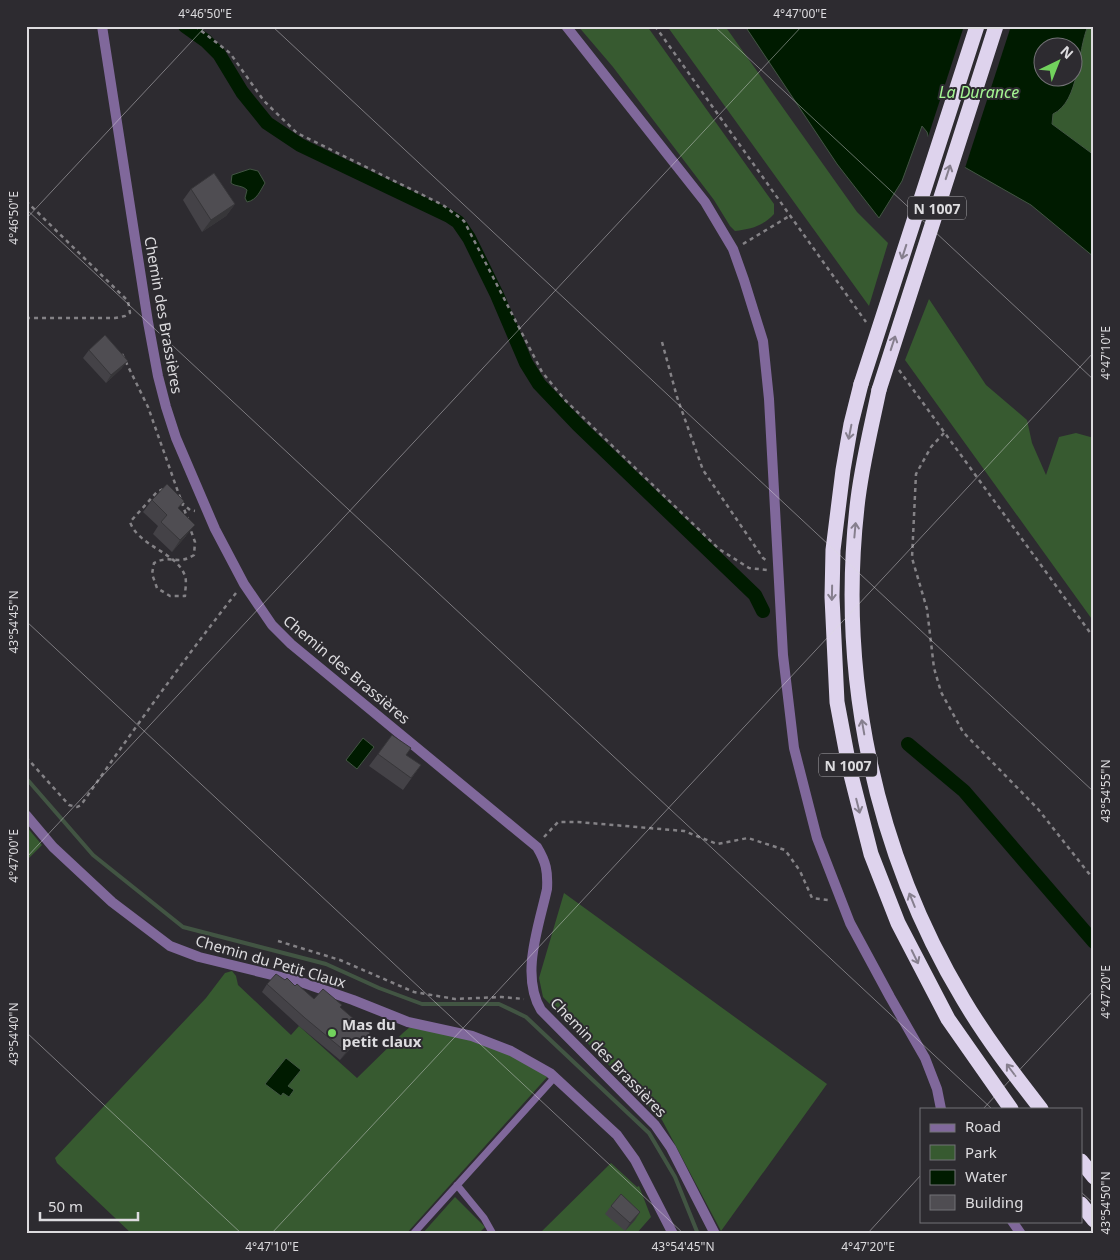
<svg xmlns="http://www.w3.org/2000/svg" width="1120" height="1260" viewBox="0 0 1120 1260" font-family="'Noto Sans',sans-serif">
  <rect width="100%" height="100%" fill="#2d2b30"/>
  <!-- green -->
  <path fill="#375a30" d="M578 26H647L774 204V214C763 226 751 229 735 231L730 226 714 200 613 67Z
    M667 26H725L857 212 888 243 869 306Z
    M1088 26H1094V155L1052 125 1053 114C1078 102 1077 51 1088 26Z
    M929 299 986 385 1027 420 1032 443 1046 475 1059 437 1076 433 1094 438V622L905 360Z
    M26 826 42 845 26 861Z
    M564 893 827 1084 721 1231 662 1120 543 997 539 978Z
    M232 971 236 976 238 985 291 1035 299 1026 357 1078 404 1032 410 1027 471 1039 511 1054 549 1075 406 1234H132L57 1163 55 1158 206 998 225 973Z
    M611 1163 637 1187 639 1186 651 1217 636 1234H539Z
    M455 1197 485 1227 478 1234H422Z"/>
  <!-- water -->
  <path fill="#001b00" stroke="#425543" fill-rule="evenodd" d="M745 26H1088C1077 51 1080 101 1053 114L1052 124 1094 155V257L1031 205 945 156 930 143 927 132 922 126 902 181 879 218 837 164ZM1042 48H1072V78H1042Z
    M250 169 258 171 265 183C260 191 257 200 247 202L245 198 247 190C242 185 236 187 231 183L232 175Z
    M363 738 374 747 357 769 346 760Z
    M286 1058 301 1070 288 1086 294 1090 289 1097 283 1093 281 1096 265 1084Z"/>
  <!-- pier -->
  <path fill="#2d2b30" d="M964 26H1011L965 168 944 158 928 145 927 140Z"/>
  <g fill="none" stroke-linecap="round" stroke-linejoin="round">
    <!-- stream -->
    <path stroke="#425543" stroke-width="4" d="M26 778 93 855 183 927 326 964 379 988 422 1004H499L526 1017 649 1133 675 1177 698 1234"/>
    <!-- canal -->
    <path stroke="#001b00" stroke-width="14" d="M185 26 206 41 219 54 242 92 267 123 300 145 449 216 458 222 469 238 497 295 526 363 539 384 578 425 755 595 763 611
      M908 744 964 791 1094 942"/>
    <!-- path -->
    <path stroke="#848286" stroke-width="2.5" stroke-dasharray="4 4" stroke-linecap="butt" d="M195 26 230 53 264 101 297 133 443 205 464 221 542 372 565 400 719 549 749 568 767 570
      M655 26 866 322
      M26 201 128 301 130 313 125 316 115 318H26
      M743 244 791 215
      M662 342 677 397 703 470 763 558 767 561
      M122 354 148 407 188 520
      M899 370 1094 638
      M944 433 931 447 916 474 912 558 927 609 934 668 941 692 963 732 1038 809 1094 880
      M163 489 157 492 130 522C139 547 177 552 185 576 187 582 185 590 185 596H170L157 588 152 574 154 563C171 554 177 566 194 555L195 542 190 528
      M181 502 190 510 195 511
      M26 757 69 805 77 807 81 805C131 733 182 662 236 593
      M544 837 558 822H578L684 831 717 844 748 838 785 850 800 871 812 898 828 900 830 899
      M278 941 340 960 414 992 455 999 502 997 524 999"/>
    <!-- lane -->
    <path stroke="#80689b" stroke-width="7" d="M457 1185 484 1218 493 1234
      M413 1234 555 1077"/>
    <!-- street -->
    <path stroke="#80689b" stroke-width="10" d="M102 26 148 322 158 376 166 407 176 438 215 529 244 584 272 625 291 644 537 847C546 862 548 871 547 889 539 926 520 975 541 1010L655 1125 671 1148 715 1234
      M566 26 705 202 733 249 744 280 763 341 769 399 783 655 794 748 817 838 850 923 890 997 925 1058 937 1089 941 1109
      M26 815 53 847 112 902 170 946 199 957 301 982 353 1000 408 1022 472 1036 511 1051 550 1073 617 1135 635 1160 673 1234
      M1012 1221 1021 1234"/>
    <!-- highway -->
    <path stroke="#ded3ed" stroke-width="15" d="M919 205 977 26
      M861 384 851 424 843 470 833 550 832 597 837 702 850 771 871 854 898 923 948 1019 1011 1109
      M879 390C871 429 861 468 857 507 838 677 875 852 963 999 986 1038 1013 1073 1041 1109
      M1081 1161 1094 1177
      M1081 1204 1094 1220"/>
    <!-- highway-bridge -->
    <path stroke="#ded3ed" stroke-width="15" d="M861 384 919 205
      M879 390 996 26"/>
  </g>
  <!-- wall -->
  <path fill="#444247" d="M191 189 235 204 226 216 202 232 183 200Z
    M89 350 122 368 106 383 83 358Z
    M152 500 179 509 186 536 172 552 153 534 158 526 143 512Z
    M378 754 406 755 421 765 403 790 369 766Z
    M285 980 314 999 340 1007 365 1041 357 1050 353 1046 340 1060 299 1026 262 992 267 984Z
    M611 1206 635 1220 625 1231 605 1214Z"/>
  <!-- shaded-wall -->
  <path fill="#373639" d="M235 204 226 216 202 232 211 220Z
    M128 361 122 368 106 383 111 375Z
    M195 525 186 536 172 552 180 540Z
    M370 1033 365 1041 357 1050 362 1042Z
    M358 1038 353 1046 340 1060 346 1052Z
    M640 1212 635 1220 625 1231 630 1223Z"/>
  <!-- building -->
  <path fill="#4f4d52" stroke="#373639" d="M214 173 235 204 211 220 191 189Z
    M105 335 128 361 111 375 89 350Z
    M167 484 184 501 178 508 195 525 180 540 161 522 167 515 152 500Z
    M392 735 411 748 406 755 421 765 411 778 378 754Z
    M276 974 285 980 287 978 295 986 297 984 314 999 323 989 342 1005 340 1007 370 1033 362 1042 358 1038 346 1052 305 1018 267 984Z
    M621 1194 640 1212 630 1223 611 1206Z"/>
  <!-- one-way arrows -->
  <defs><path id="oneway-shaft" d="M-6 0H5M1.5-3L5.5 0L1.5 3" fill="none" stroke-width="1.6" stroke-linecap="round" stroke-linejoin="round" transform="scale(1.25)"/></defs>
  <g stroke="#867f8e">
    <use href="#oneway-shaft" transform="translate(948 172) rotate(-72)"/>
    <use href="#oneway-shaft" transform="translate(904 252) rotate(108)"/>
    <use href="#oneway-shaft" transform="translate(893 343) rotate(-72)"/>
    <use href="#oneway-shaft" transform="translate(850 432) rotate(101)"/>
    <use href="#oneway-shaft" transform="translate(855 530) rotate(-85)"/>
    <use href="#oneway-shaft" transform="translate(832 593) rotate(91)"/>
    <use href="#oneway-shaft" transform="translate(863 727) rotate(-100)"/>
    <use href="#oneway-shaft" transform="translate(858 806) rotate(76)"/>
    <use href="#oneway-shaft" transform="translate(912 900) rotate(-112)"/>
    <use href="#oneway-shaft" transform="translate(915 957) rotate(64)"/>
    <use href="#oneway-shaft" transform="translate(1011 1070) rotate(-127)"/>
  </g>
  <!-- ticks -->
  <path fill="none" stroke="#dddcdf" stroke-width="1" stroke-opacity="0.45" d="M272 26 1094 792M714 26 1094 380M26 209 992 1109M26 219 206 26M26 621 684 1234M26 858 802 26M26 1032 242 1234M983 1109 1094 990M1081 1192 1094 1204M271 1234 1094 352M867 1234 921 1175"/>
  <!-- markers -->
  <circle fill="#72d25d" stroke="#2d2b30" stroke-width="2" cx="332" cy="1033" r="5"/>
  <g text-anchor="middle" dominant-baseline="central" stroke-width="4" stroke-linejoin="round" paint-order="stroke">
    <!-- shield labels -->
    <g fill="#2d2b30" stroke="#a8a7aa" stroke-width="1">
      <rect x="908" y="196.5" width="58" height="23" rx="4"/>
      <rect x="819" y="753.5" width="58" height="23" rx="4"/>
    </g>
    <g font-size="14" font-weight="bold" fill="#dddcdf">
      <text x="937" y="208">N 1007</text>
      <text x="848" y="765">N 1007</text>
    </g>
    <!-- street labels -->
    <g font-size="15" fill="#dddcdf" stroke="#2d2b30">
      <text transform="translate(164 315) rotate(80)">Chemin des Brassières</text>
      <text transform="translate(347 669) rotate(40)">Chemin des Brassières</text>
      <text transform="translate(271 961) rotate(16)">Chemin du Petit Claux</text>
      <text transform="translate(609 1057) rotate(46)">Chemin des Brassières</text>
    </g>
    <!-- poi labels -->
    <g font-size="15" font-weight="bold" fill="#dddcdf" stroke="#2d2b30" text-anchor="start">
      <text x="342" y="1024">Mas du<tspan x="342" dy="17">petit claux</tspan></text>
    </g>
    <!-- water labels -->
    <g font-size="16" font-style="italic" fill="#a5f693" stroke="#2d2b30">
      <text x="979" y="92">La Durance</text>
    </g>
  </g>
  <!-- border -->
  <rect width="1120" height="1260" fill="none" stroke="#2d2b30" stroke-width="55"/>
  <!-- legend -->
  <rect x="920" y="1108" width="162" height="115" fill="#2d2b30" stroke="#737276"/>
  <rect x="930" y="1124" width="25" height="8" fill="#80689b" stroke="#737276"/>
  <text x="965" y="1132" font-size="15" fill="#dddcdf">Road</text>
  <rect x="930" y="1145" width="25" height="15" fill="#375a30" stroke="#737276"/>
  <text x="965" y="1158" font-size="15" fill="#dddcdf">Park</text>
  <rect x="930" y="1170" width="25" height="15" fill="#001b00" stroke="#737276"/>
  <text x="965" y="1182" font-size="15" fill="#dddcdf">Water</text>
  <rect x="930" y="1195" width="25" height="15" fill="#4f4d52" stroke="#737276"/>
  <text x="965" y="1208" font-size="15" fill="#dddcdf">Building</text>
  <!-- north arrow -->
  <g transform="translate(1058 62) rotate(43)"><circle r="24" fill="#2d2b30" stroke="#737276"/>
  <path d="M0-4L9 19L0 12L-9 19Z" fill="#72d25d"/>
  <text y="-8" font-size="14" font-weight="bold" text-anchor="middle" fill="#dddcdf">N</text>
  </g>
  <!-- scale -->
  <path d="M40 1212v8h98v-8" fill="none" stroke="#dddcdf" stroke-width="2.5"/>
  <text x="48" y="1212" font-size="15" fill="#dddcdf" stroke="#2d2b30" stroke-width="4" paint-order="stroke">50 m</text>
  <rect x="28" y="28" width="1064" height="1204" fill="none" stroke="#dddcdf" stroke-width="2"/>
  <g font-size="12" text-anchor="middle" fill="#dddcdf">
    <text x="205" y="18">4°46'50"E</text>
    <text x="800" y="18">4°47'00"E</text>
    <text transform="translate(14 218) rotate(-90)" y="4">4°46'50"E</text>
    <text transform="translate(1106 353) rotate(-90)" y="4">4°47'10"E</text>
    <text transform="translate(14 622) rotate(-90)" y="4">43°54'45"N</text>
    <text transform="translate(1106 791) rotate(-90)" y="4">43°54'55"N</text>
    <text transform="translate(14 856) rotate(-90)" y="4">4°47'00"E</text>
    <text transform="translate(1106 992) rotate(-90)" y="4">4°47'20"E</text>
    <text transform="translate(14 1034) rotate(-90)" y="4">43°54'40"N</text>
    <text transform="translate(1106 1203) rotate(-90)" y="4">43°54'50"N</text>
    <text x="272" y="1251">4°47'10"E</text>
    <text x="683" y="1251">43°54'45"N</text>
    <text x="868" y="1251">4°47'20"E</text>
  </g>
</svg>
